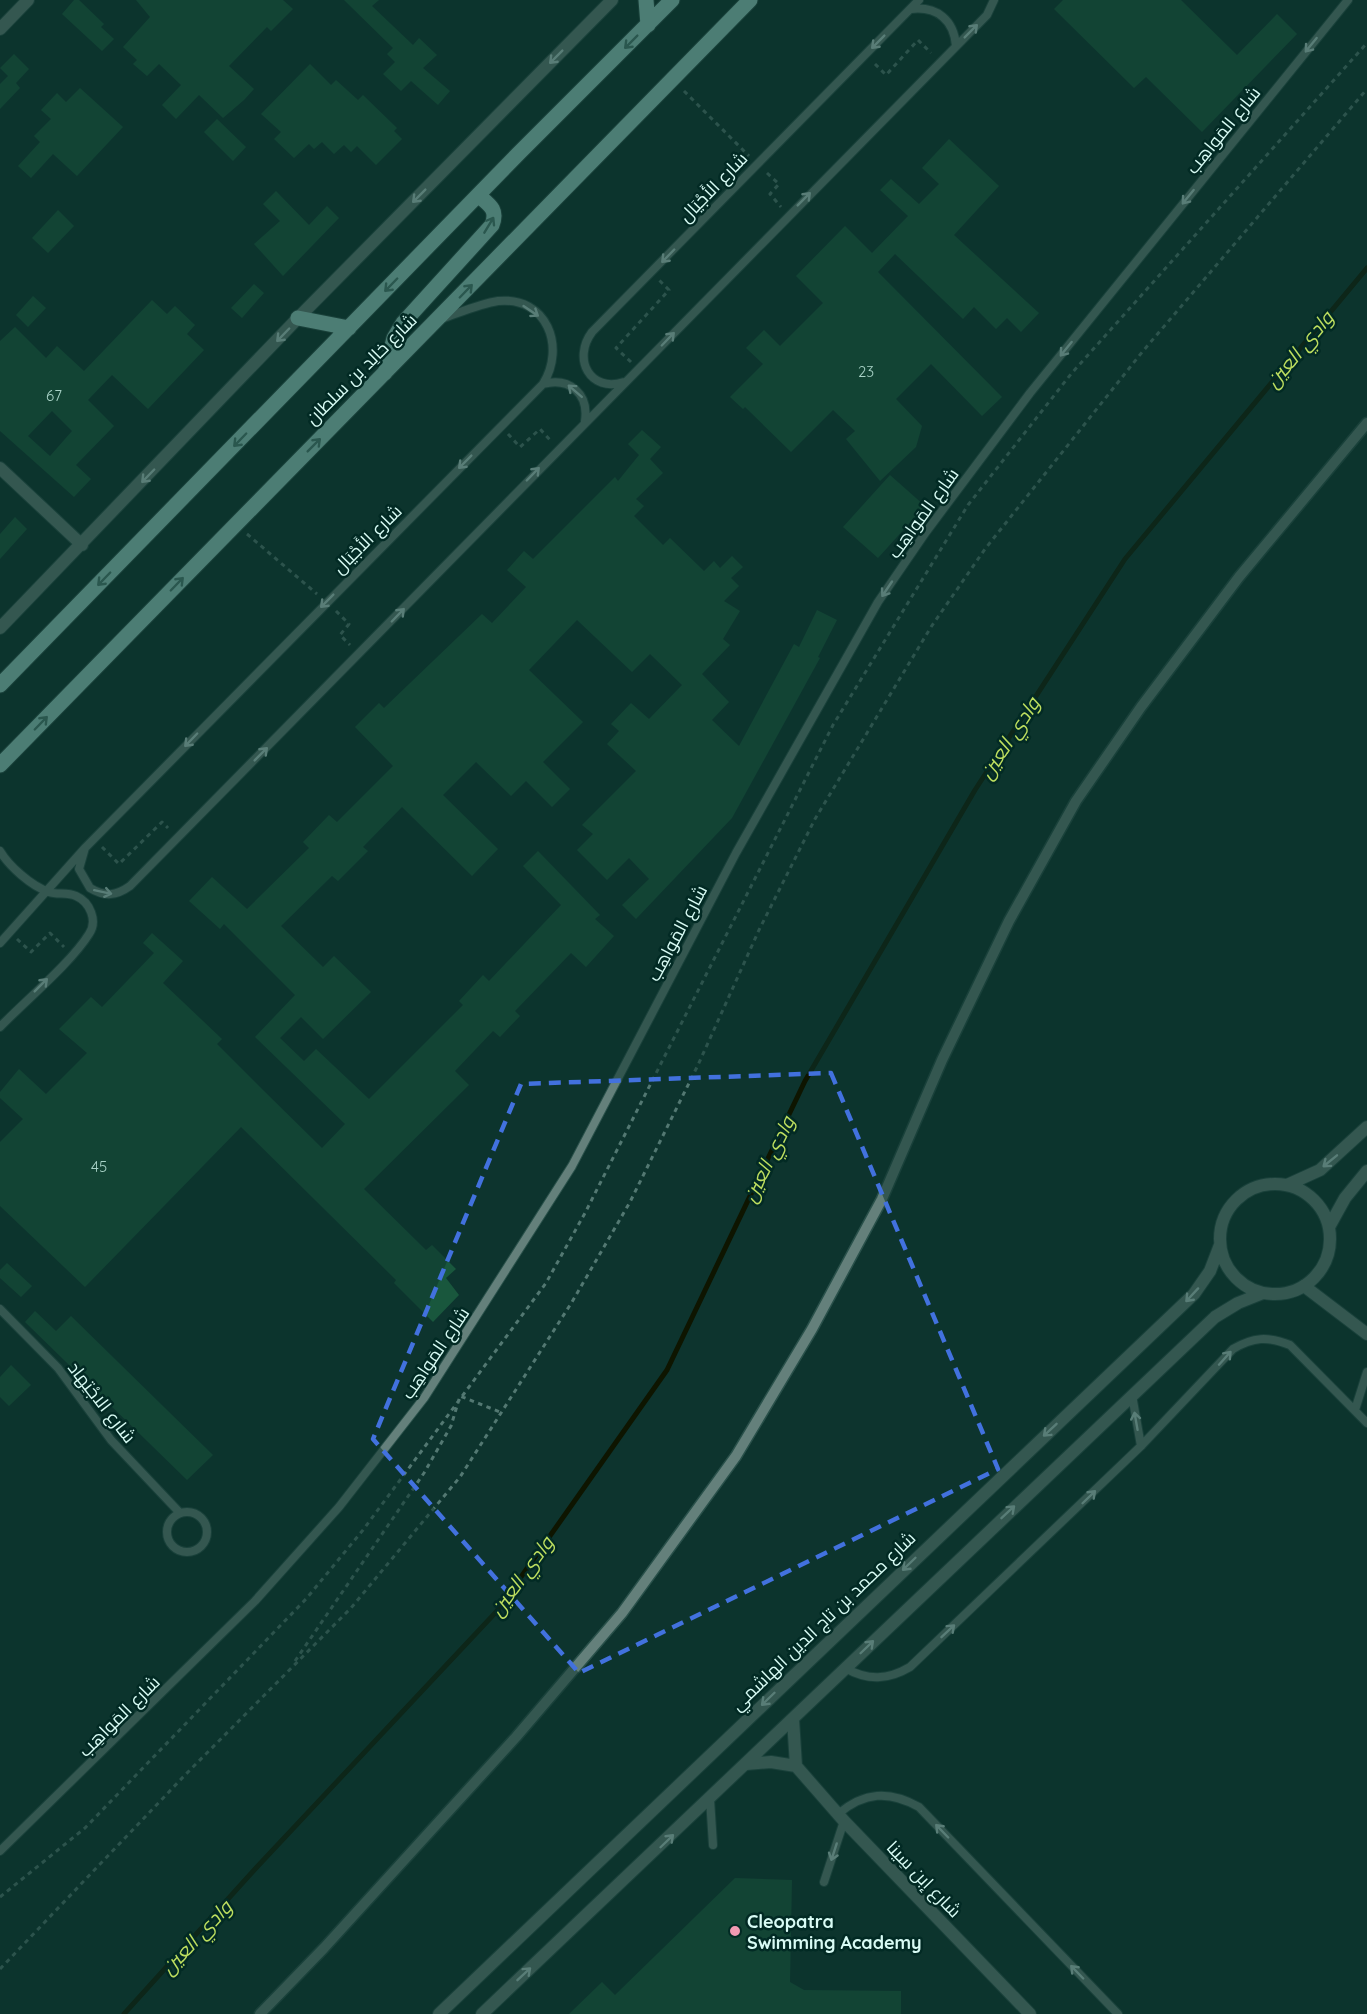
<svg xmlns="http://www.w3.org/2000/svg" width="1367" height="2014" viewBox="0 0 1367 2014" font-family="Quicksand,Cairo,sans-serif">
  <rect width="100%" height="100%" fill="#0d342e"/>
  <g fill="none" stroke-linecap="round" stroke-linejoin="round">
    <!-- stream -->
    <path stroke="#0e1500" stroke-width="5" d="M124 2014 256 1868 497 1611 667 1370 805 1081 975 790 1125 559 1367 268"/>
  </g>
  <!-- building -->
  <path fill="#19573d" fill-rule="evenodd" d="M74 0H79L104 24 101 27 114 39 102 51 62 14Z
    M136 0H283L293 9 271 31 267 27 229 66 254 89 244 100 223 118 199 95 176 119 162 105 181 85 159 64 147 76 133 64 137 60 123 47 150 17Z
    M344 0H379L372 6 413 45 419 38 437 55 423 68 450 91 438 105 411 81 401 91 383 74 395 62 387 54 393 48Z
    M1063 0H1181L1237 55 1277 14 1297 34 1202 132 1146 77 1134 88 1054 9Z
    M14 54 29 69 16 83 20 88 0 109V84L8 76 0 68Z
    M310 64 331 85 336 80 358 100 363 95 397 128 394 131 402 139 376 165 357 146 351 152 344 145 334 154 322 142 314 149 309 144 294 158 274 139 281 132 261 114Z
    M80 88 123 127 77 176 53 154 31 178 18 166 40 142 34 136 51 119 41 110 57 93 66 102Z
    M217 119 246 147 233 161 204 132Z
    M949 139 999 186 954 235 1039 313 1021 332 1007 318 996 329 974 307 963 319 895 254 878 272 1002 397 982 416 931 364 896 399 922 426 916 447 880 481 846 439 855 431 833 410 791 452 745 407 743 409 730 397 763 364 746 348 764 330 780 346 823 303 796 276 845 226 872 253 908 216 880 190 891 179 919 204 939 184 922 168Z
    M276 191 309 225 327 206 339 218 283 276 254 244 280 221 263 204Z
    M58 210 74 226 48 253 32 238Z
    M254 284 264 293 242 318 231 308Z
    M33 296 46 308 28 327 16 315Z
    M152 300 167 314 175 306 195 325 187 334 204 350 148 409 112 375 88 400 114 426 76 465 91 479 74 497 0 431V341L15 327 46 358 57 346 84 371ZM52 411 72 431 50 456 28 436Z
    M642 430 661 447 650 459 663 473 636 499 644 506 634 516 663 545 670 538 704 571 714 561 720 568 732 556 743 567 731 578 739 586 724 601 740 611 723 639 730 645 702 674 729 702 712 720 739 746 794 644 799 647 817 610 837 620 818 657 820 658 732 818 636 919 622 905 649 879 629 858 607 880 577 850 593 834 582 825 636 771 607 744 619 731 611 724 631 703 649 719 682 685 650 654 632 672 577 620 529 670 583 722 543 762 570 789 552 807 526 781 511 796 476 762 443 795 498 849 472 876 402 807 363 847 368 851 338 881 332 876 281 926 323 967 334 956 371 992 323 1039 301 1017 280 1038 304 1061 316 1049 369 1099 463 1005 459 1001 483 975 489 981 561 905 523 866 538 851 600 915 595 919 614 936 586 967 571 953 515 1011 520 1016 500 1037 493 1031 455 1071 469 1085 364 1189 426 1250 432 1245 456 1269 446 1278 459 1295 433 1322 394 1283 396 1280 241 1127 85 1287 0 1206V1142L23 1119 0 1098V1092L19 1069 46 1094 87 1053 59 1029 91 997 102 1007 154 953 143 943 152 933 183 961 163 983 222 1039 217 1044 262 1089 322 1148 345 1124 255 1037 295 995 224 924 220 929 189 901 212 877 247 909 309 848 303 842 329 815 337 822 393 766 355 727 379 703 384 708 482 614 492 623 526 587 507 570 524 551 533 559 615 477 618 481 639 455 628 444Z
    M890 475 925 506 878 558 843 527Z
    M15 517 27 529 0 559V534Z
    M7 1263 32 1286 21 1297 0 1278V1270Z
    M35 1311 56 1331 71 1316 213 1455 187 1480 25 1322Z
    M11 1365 31 1385 9 1406 0 1397V1377Z
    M735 1878 792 1880 790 1982 804 1990 901 1991V2014H569L602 1982 615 1995Z"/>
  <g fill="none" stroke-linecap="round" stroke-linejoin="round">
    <!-- service casing -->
    <g stroke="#29504a" stroke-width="10">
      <path id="service" d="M911 9C937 6 954 20 956 46
        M624 382C590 393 572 359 592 332L919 0
        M543 384C570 377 589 394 585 421
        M85 848 79 869 90 888C105 897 116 896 130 886L987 15 994 0
        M0 851C9 866 31 886 49 892 57 895 67 892 76 896 90 902 98 921 89 934 71 963 25 1001 0 1027
        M0 943 85 848 543 384C566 347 547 296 498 301 479 304 459 313 441 319
        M0 1309 58 1368 111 1440 180 1513
        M1132 1395 1141 1446
        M1355 1410 1367 1372
        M167 1532a20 20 0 1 1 40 0a20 20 0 1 1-40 0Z
        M845 1668C868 1681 888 1680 910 1667L1141 1446 1233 1349C1253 1337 1268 1336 1290 1345L1367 1423
        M710 1799 713 1845
        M838 1814C864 1792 889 1790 919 1807L1118 2014
        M0 1851 255 1601 339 1507 424 1398 572 1166 736 853 878 602 926 532 1030 393 1348 0
        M824 1882 844 1821"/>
    </g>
    <!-- pedestrian casing -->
    <g stroke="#29504a" stroke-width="13">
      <path id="pedestrian" d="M260 2014 324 1948 516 1737 622 1613 736 1456 812 1329 882 1199 942 1060 1009 921 1076 801 1141 707 1239 577 1367 423"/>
    </g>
    <!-- minor casing -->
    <g stroke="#29504a" stroke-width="14">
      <path id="minor" d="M0 29 28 0
        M0 468 82 545
        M0 628 298 318 612 0
        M1304 1286 1367 1334
        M793 1719 796 1766 844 1821 1030 2014
        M746 1764 771 1762 796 1766"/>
    </g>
    <!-- tertiary casing -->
    <g stroke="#29504a" stroke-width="14">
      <path id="tertiary" d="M1220 1239a55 55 0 1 1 110 0a55 55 0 1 1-110 0Z
        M1287 1185 1320 1170 1367 1127
        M1329 1227 1345 1198 1367 1171
        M439 2014 1194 1294 1210 1271 1220 1245
        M482 2014 1215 1317 1238 1303 1263 1293"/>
    </g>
    <!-- primary casing -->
    <g stroke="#29504a" stroke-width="17">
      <path id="primary" d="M646 0 648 25
        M298 318 349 328
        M385 373 394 338 403 323 492 225C498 210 490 205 479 196
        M0 685 519 153 672 0
        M0 765 750 0"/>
    </g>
    <!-- path -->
    <path stroke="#537872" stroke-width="3" stroke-dasharray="4.5 4.5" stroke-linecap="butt" d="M875 64 886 75 918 40 931 53
      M684 91 749 156
      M767 173 779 184 770 194 781 207
      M631 362 616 348 669 290 659 280
      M508 434 520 447 540 429 550 440
      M247 534 317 594
      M336 611 349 624 340 635 350 645
      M102 847 119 864 162 822 168 828
      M17 939 31 952 50 933 64 947
      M295 1661 424 1473 451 1426 460 1396 500 1412
      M0 1897 85 1828 306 1599 363 1530 546 1283 585 1213 833 725 968 505 1071 374 1367 43
      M0 1969 186 1774 351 1608 460 1477 572 1302 630 1202 698 1065 759 930 815 819 931 627 985 549 1143 351 1367 89"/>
    <!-- service -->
    <use href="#service" stroke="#64807b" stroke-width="8"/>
    <!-- pedestrian -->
    <use href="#pedestrian" stroke="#64807b" stroke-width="10"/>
    <!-- minor -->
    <use href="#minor" stroke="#64807b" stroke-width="12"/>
    <!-- tertiary -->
    <use href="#tertiary" stroke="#64807b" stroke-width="12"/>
    <!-- primary -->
    <use href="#primary" stroke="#9ad5ca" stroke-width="15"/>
  </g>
  <!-- one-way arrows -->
  <defs><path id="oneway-shaft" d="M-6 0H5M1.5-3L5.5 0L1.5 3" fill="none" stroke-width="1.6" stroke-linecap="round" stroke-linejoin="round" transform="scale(1.5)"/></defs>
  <g stroke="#b5d6d0">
    <use href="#oneway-shaft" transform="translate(971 31) rotate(-45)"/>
    <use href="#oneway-shaft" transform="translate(878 42) rotate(135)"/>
    <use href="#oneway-shaft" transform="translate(1311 45) rotate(129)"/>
    <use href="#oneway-shaft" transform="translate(556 57) rotate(135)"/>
    <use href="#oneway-shaft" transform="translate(419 196) rotate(135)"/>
    <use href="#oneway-shaft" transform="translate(1188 197) rotate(129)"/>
    <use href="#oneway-shaft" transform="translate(804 199) rotate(-45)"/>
    <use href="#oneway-shaft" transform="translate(668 256) rotate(134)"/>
    <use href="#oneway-shaft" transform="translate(531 311) rotate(34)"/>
    <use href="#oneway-shaft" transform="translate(283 335) rotate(134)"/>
    <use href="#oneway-shaft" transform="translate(668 339) rotate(-46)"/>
    <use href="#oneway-shaft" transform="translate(1066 349) rotate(129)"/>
    <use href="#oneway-shaft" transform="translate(575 391) rotate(-139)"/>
    <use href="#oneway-shaft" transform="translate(465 462) rotate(135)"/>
    <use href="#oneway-shaft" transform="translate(533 474) rotate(-46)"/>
    <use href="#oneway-shaft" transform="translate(148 476) rotate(134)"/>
    <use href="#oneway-shaft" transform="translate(887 589) rotate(124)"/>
    <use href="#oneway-shaft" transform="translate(327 601) rotate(135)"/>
    <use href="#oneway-shaft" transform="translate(398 615) rotate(-46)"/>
    <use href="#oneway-shaft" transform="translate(191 740) rotate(134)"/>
    <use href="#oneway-shaft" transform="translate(261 754) rotate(-45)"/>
    <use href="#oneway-shaft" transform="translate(103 892) rotate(12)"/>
    <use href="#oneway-shaft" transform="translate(41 985) rotate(-45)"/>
    <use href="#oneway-shaft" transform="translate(1330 1161) rotate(141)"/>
    <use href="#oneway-shaft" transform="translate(1192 1295) rotate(133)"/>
    <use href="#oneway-shaft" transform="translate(1225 1358) rotate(-48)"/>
    <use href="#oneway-shaft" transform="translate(1136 1421) rotate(-100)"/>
    <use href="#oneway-shaft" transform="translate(1050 1430) rotate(137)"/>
    <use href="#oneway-shaft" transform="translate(1089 1497) rotate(-44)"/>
    <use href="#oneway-shaft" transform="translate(1008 1512) rotate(-43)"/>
    <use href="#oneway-shaft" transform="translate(909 1564) rotate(136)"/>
    <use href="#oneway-shaft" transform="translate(948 1631) rotate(-43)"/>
    <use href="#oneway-shaft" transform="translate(867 1647) rotate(-44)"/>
    <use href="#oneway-shaft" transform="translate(768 1699) rotate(136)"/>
    <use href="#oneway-shaft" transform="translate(942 1831) rotate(-134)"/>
    <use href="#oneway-shaft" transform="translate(667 1841) rotate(-44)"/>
    <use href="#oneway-shaft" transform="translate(834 1852) rotate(108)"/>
    <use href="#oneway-shaft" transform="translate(1077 1972) rotate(-134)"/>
    <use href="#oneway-shaft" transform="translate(524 1974) rotate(-43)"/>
  </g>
  <g stroke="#4e8077">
    <use href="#oneway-shaft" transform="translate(631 42) rotate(135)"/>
    <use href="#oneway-shaft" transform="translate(489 225) rotate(-59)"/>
    <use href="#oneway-shaft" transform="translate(391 285) rotate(134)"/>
    <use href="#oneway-shaft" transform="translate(466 291) rotate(-46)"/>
    <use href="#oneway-shaft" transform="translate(240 440) rotate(134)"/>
    <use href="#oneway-shaft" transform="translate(314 445) rotate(-45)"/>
    <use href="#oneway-shaft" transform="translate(104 579) rotate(134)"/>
    <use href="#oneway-shaft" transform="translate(177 584) rotate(-46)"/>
    <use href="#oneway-shaft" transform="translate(41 723) rotate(-46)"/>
  </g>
  <!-- marked area -->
  <path d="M0 0H1367V2014H0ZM831 1073 998 1469 579 1673 373 1439 521 1084Z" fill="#0d342e" fill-opacity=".55" fill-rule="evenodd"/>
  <path fill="none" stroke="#4271de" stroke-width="4.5" stroke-dasharray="12 8" stroke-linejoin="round" d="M831 1073 998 1469 579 1673 373 1439 521 1084Z"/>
  <!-- markers -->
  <circle fill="#f19ab2" stroke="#022a24" stroke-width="2" cx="735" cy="1931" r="6"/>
  <g text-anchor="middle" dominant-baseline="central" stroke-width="5" stroke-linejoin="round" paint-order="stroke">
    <!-- number labels -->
    <g font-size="15" fill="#a8d2c6">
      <text x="866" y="371">23</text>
      <text x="54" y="395">67</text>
      <text x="99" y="1166">45</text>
    </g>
    <!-- street labels -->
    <g font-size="18" fill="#d8fbf4" stroke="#022a24">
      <text transform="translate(1223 130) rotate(-51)">شارع المَواهِب</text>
      <text transform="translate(713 187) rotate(-46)">شارع الأَجْيَال</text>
      <text transform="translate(361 369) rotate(-45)">شارع خالِد بن سلطان</text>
      <text transform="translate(923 513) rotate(-54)">شارع المَواهِب</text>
      <text transform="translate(367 539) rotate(-45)">شارع الأَجْيَال</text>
      <text transform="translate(677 933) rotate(-62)">شارع المَواهِب</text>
      <text transform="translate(435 1353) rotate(-56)">شارع المَواهِب</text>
      <text transform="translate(102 1402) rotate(52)">شارع الاجْتِهاد</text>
      <text transform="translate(823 1621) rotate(-44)">شارع محمد بن تاج الدين الهاشمي</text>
      <text transform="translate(119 1716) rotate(-45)">شارع المَواهِب</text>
      <text transform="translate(924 1879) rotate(46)">شارع إبن سِينا</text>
    </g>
    <!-- poi labels -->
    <g font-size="18" font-weight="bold" fill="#d8fbf4" stroke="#022a24" text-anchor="start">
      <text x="747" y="1921">Cleopatra<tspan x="747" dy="21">Swimming Academy</tspan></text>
    </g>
    <!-- water labels -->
    <g font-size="20" font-style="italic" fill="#bdde5f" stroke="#022a24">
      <text transform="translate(1299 349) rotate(-50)">وادي العين</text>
      <text transform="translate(1009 738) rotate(-57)">وادي العين</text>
      <text transform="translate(768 1159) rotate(-64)">وادي العين</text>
      <text transform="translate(521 1576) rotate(-54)">وادي العين</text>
      <text transform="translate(196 1937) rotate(-47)">وادي العين</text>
    </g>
  </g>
</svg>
